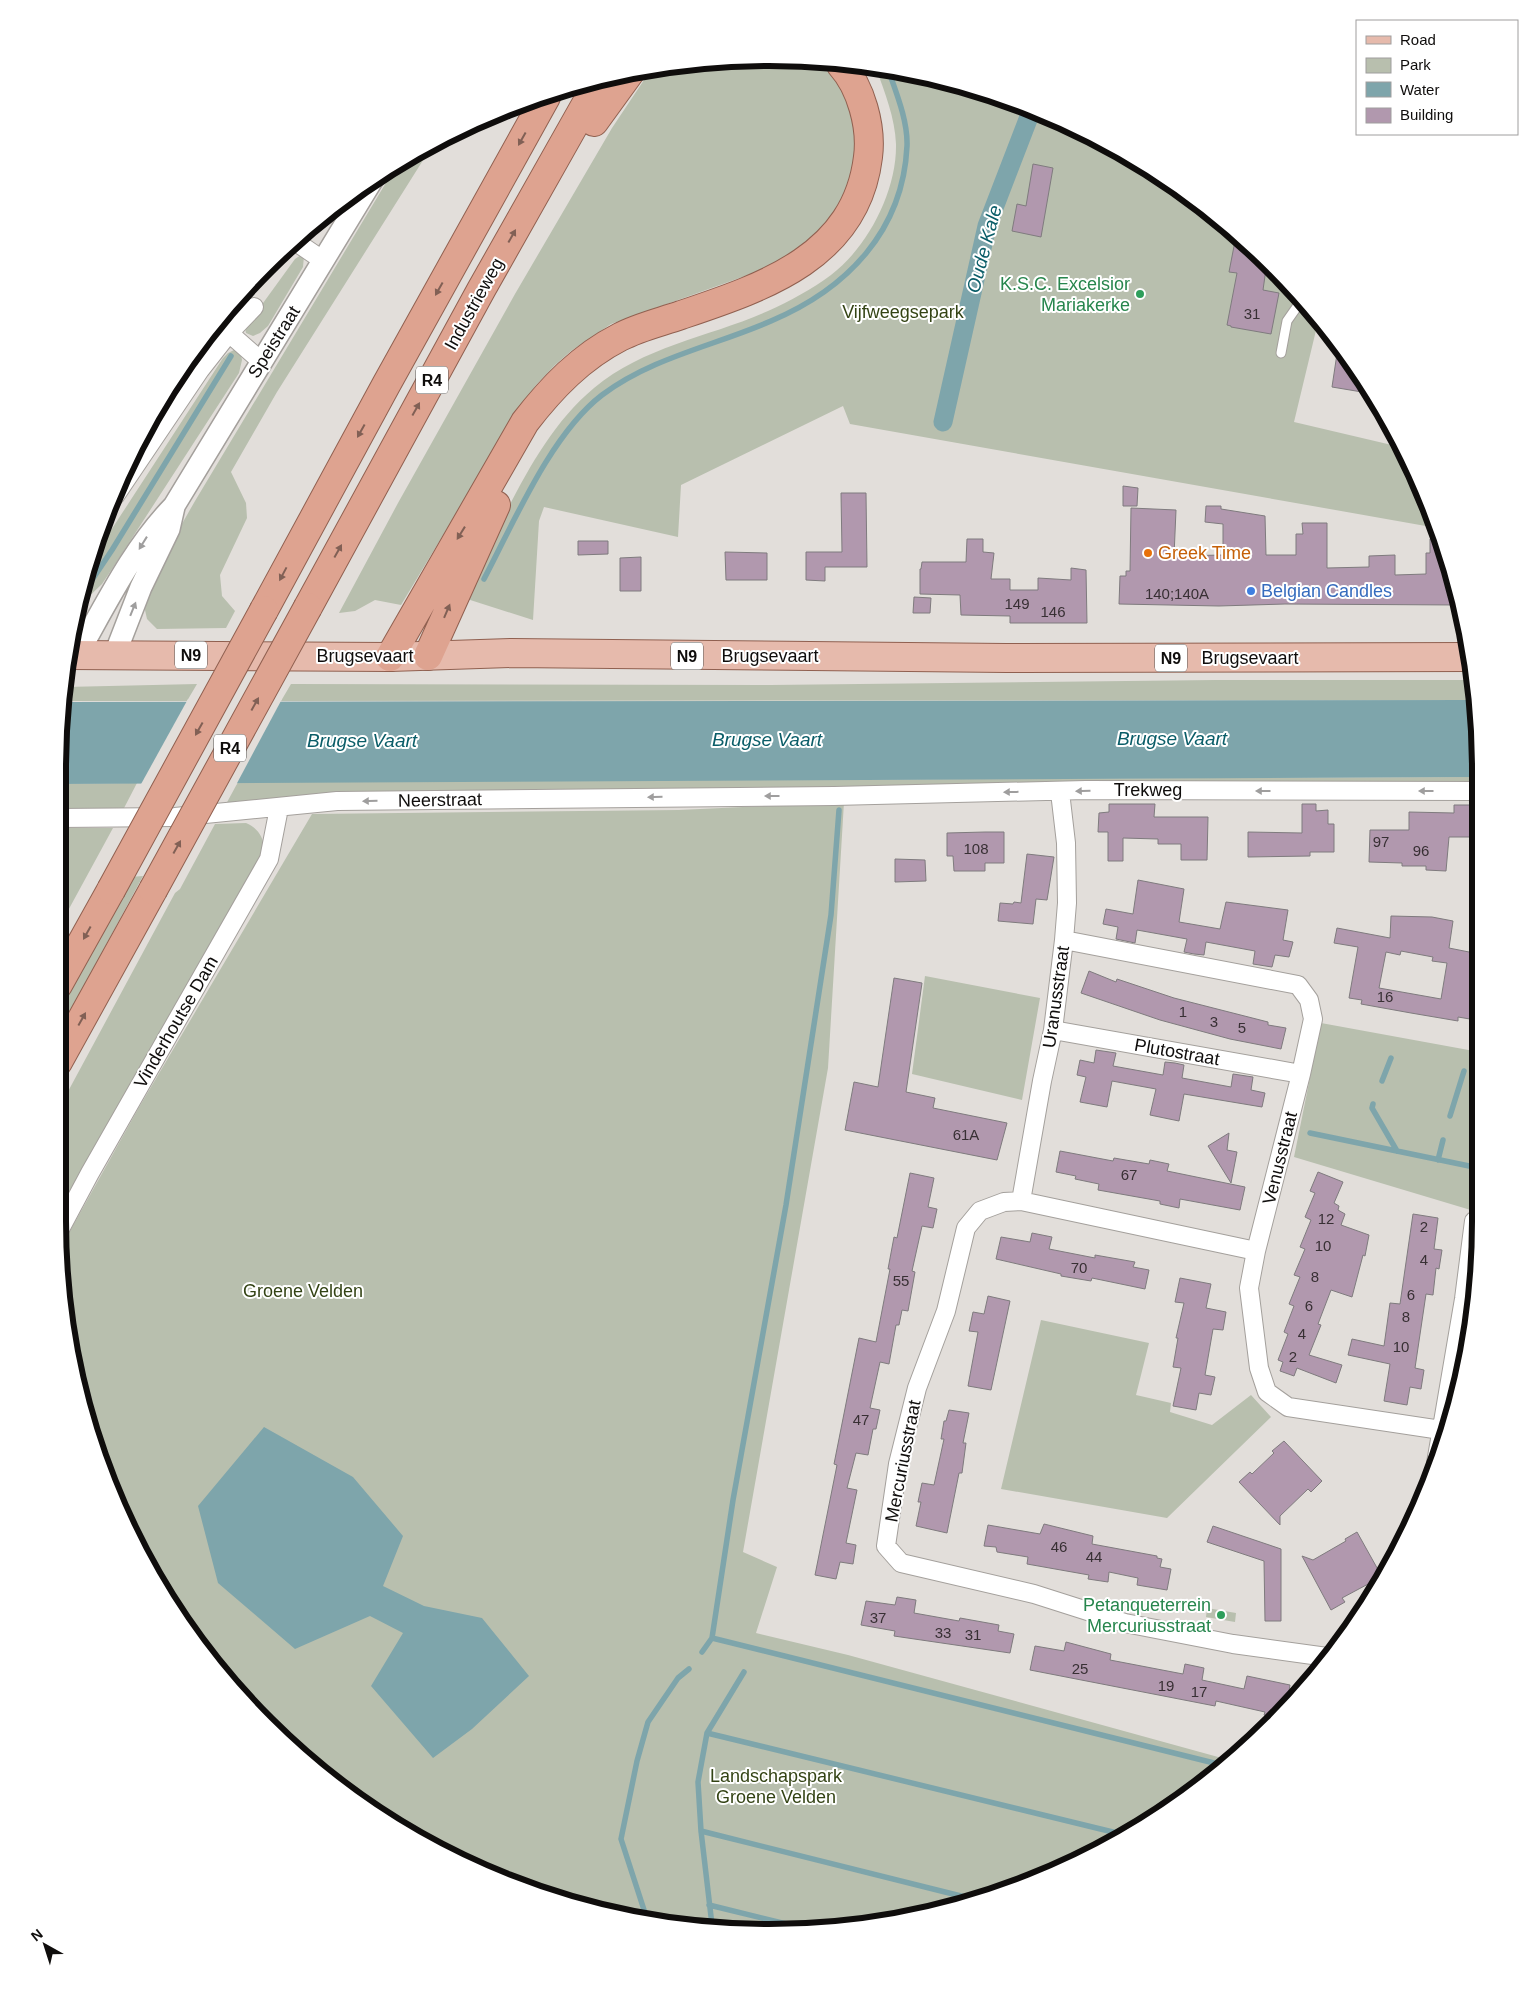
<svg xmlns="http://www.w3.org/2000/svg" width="1538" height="1990" viewBox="0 0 1538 1990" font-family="Helvetica,sans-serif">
  <rect width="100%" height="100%" fill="#e2deda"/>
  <!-- green -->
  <path fill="#b8bfae" d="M769 58 827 63 855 106 861 166 831 223 799 252 770 267 611 324 571 351 555 365 536 385 517 412 401 605 375 600 355 611 339 613 398 503 515 294 612 128 644 80 655 69Z
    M876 68 908 71 1042 112 1165 178 1272 266 1318 322 1294 422 1396 446 1437 528 850 424 843 406 681 485 678 537 544 507 539 521 533 620 464 598C476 572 489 546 502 520 526 473 552 423 594 388 644 346 710 337 768 311 790 301 812 289 831 275 868 247 897 191 896 144 895 118 885 93 876 68Z
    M432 146 277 392 231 472 246 503 247 518 220 575 222 596 235 611 226 628 157 629 147 619 145 610 146 602 163 557 195 501 396 166Z
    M301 255 304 256 303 267 268 326 260 333 253 336 246 333 245 328 295 259Z
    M234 350 241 355 242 360 239 373 112 569 102 584 78 607 82 585 91 561 223 358 228 353Z
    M1215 680H1474V700L281 701 291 684 770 685Z
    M197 684 187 701H63L65 687Z
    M1474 777V784L806 787 409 792 225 806 238 782Z
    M137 783 123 810 59 809V784Z
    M844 802 828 1068 743 1552 777 1567 756 1633 848 1655 1229 1760 1164 1813 997 1895 862 1926 769 1932 585 1908 414 1837 266 1724 153 1577 82 1405 61 1247 138 1109 312 814 679 810Z
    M246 823C256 827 264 836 264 849 264 860 234 902 227 915 170 1015 113 1116 58 1217V1110L175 893 180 889 215 824Z
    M59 828H113L58 929Z
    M143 876 58 1034V1009L130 877Z
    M925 976 1040 998 1022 1100 912 1074Z
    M1321 1023 1474 1051V1211L1294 1157Z
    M1041 1320 1149 1343 1136 1395 1171 1403 1170 1412 1212 1425 1251 1395 1271 1417 1167 1518 1001 1489Z
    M1207 1608 1236 1613 1235 1622 1206 1617Z"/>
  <!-- water -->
  <path fill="#7ea5ab" d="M1474 700V777L59 784V723L63 702Z
    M264 1427 353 1477 403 1536 383 1586 424 1606 482 1618 529 1676 472 1729 433 1758 371 1686 403 1633 370 1616 295 1649 218 1583 198 1506Z"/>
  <!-- pier -->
  <path fill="#e2deda" d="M188 699H282L236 785 140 786Z"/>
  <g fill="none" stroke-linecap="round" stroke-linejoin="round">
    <!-- stream -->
    <path stroke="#7ea5ab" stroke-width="5.5" d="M245 294 260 273
      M484 579C514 522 551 434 602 395 653 357 714 346 771 321 847 289 903 231 907 146 908 121 896 92 888 69
      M80 595 88 586 112 550 231 356
      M1382 1081 1391 1058
      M1373 1104 1372 1108 1397 1151
      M1450 1116 1464 1071
      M1310 1133 1474 1167
      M1438 1160 1443 1140
      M712 1638 733 1500 786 1205 831 915 839 810
      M702 1652 712 1638 1222 1765
      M707 1733 1121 1834
      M701 1831 977 1900
      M709 1905 811 1930
      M646 1916 621 1839 637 1761 648 1722 678 1678 689 1669
      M712 1925 701 1831 698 1782 707 1733 744 1672"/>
    <!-- canal -->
    <path stroke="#7ea5ab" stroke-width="19" d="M943 422 987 226 1032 109"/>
  </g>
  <!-- building -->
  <path fill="#b198ae" stroke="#7f7b7e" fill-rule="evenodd" d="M1033 164 1053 168 1041 237 1012 231 1017 204 1026 206Z
    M1236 236 1267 262 1263 290 1279 293 1271 334 1231 327V326L1227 325 1237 273 1229 272Z
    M1338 347 1361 374 1364 381 1362 392 1332 387Z
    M1123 486 1138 488 1137 506H1123Z
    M841 493H866L867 567H825V581L806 580V552H842Z
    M1206 506H1221V509L1265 516 1266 555H1296V534H1303L1302 523H1327V568L1369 567V556L1395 555V575L1426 574V553H1430V539L1443 541 1458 605 1285 604 1219 606 1119 604 1120 576H1126V571H1130L1131 508 1176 510 1174 556 1223 555V524L1205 522Z
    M967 539H983V552L994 553 991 579H1010V590H1038V578L1071 580V568L1086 570 1087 623H1010V616L961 615 960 595 920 594V569H921L922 562H966Z
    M578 541H608V554L578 555Z
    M725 552 767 553V580H726Z
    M641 557V591H620V558Z
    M914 597 931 598 930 613H913Z
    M1109 804H1155L1154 817H1208L1207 860H1181V844H1158V839L1123 838V861H1108V832H1098L1099 813 1109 812Z
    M1302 804H1316V811L1328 810V824H1334V852H1310V856L1248 857V832L1302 833Z
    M1454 805H1474V837H1449L1446 871 1426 870V866H1402V863L1369 862 1370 830H1409V812L1454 813Z
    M985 832H1004V863H985V871H954L953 856H947V833Z
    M1027 854 1054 857 1047 900 1036 899 1033 924 998 921 1000 903 1013 904 1014 902 1021 903Z
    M895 859 925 860 926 881 895 882Z
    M1138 880 1184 889 1179 922 1220 929 1226 902 1288 910 1283 940 1293 942 1289 957 1275 955 1272 967 1253 964 1255 951 1206 942 1204 955 1194 954 1184 952 1187 939 1137 930 1135 943 1116 939 1118 927 1103 924 1106 909 1133 914Z
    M1391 916 1432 917 1453 921 1449 948 1474 953V994L1470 1019 1458 1017V1021L1411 1013 1361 1004 1362 1000 1349 998 1358 947 1334 943 1337 928 1390 938ZM1401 951 1433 957 1432 961 1447 963 1441 999 1379 988 1386 952 1400 955Z
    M1089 971 1116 982 1117 979 1174 998 1268 1022V1025L1286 1028 1281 1049 1230 1039 1160 1020 1081 993Z
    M894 978 922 983 906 1092 935 1098 933 1108 1007 1123 997 1160 845 1130 854 1082 878 1087Z
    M1096 1050 1116 1053 1113 1066 1163 1075 1165 1062 1175 1063 1184 1065 1182 1078 1231 1087 1233 1074 1253 1077 1251 1090 1265 1093 1262 1107 1184 1094 1179 1121 1150 1115 1156 1089 1112 1081 1107 1107 1080 1102 1086 1077 1077 1075 1080 1060 1094 1063Z
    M1229 1133 1227 1150 1237 1152 1231 1183 1208 1146Z
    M1060 1151 1113 1161 1114 1158 1149 1164 1150 1160 1169 1164 1167 1171 1245 1187 1240 1210 1180 1199 1179 1208 1160 1204V1201L1098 1190 1099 1184 1075 1179 1076 1176 1056 1172Z
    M1318 1172 1343 1182 1334 1203 1339 1206 1338 1210 1345 1214 1341 1225 1369 1235 1365 1256 1363 1255 1352 1297 1331 1290 1318 1324 1321 1325 1309 1355 1342 1365 1336 1383 1297 1368 1294 1376 1280 1371 1283 1362 1278 1360 1288 1334 1284 1332 1294 1306 1289 1304 1300 1277 1294 1275 1305 1249 1300 1247 1311 1220 1305 1217 1315 1193 1310 1191Z
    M910 1173 934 1178 928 1207 937 1209 933 1228 922 1226 912 1271 915 1272 908 1311 902 1310 899 1325H896L889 1364 880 1362 870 1408 880 1410 876 1429H873L868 1455 856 1453 847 1488 857 1490 846 1543 856 1545 853 1564 840 1562 836 1579 815 1575 837 1465 834 1464 859 1338 876 1342 890 1269H888L894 1237 897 1238Z
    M1413 1214 1438 1218 1434 1249 1442 1250 1439 1269 1436 1268 1433 1295 1426 1294 1415 1368 1424 1370 1421 1389 1410 1387 1407 1405 1384 1401 1390 1364 1348 1355 1352 1339 1384 1346 1390 1303 1400 1304Z
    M1032 1233 1052 1237 1049 1249 1095 1258V1255L1135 1262 1133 1267 1149 1270 1145 1289 1092 1278 1091 1281 1061 1276V1274L996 1259 1001 1237 1030 1242Z
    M1180 1278 1211 1284 1206 1308 1226 1312 1223 1330 1213 1329 1205 1375 1215 1377 1211 1395 1199 1393 1196 1410 1173 1406 1181 1368 1173 1367 1178 1338H1176L1184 1303 1175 1302Z
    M988 1296 1010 1301 991 1390 968 1386 978 1332 969 1331 973 1312 984 1314Z
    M949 1410 969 1413 963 1443H966L962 1473H959L947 1533 916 1526 921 1502H918L922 1483 934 1485 944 1439H941L944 1421H946Z
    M1284 1441 1322 1481 1311 1492 1308 1489 1280 1516V1525L1239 1482 1250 1472 1252 1474 1274 1453 1272 1451Z
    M1044 1524 1093 1536 1092 1544 1157 1556V1558L1162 1559 1160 1567 1171 1569 1167 1590 1137 1585 1138 1578 1109 1572 1108 1582 1088 1579 1089 1575 1027 1564 1028 1557 997 1552 996 1547 984 1546 988 1525 1040 1534Z
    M1213 1526 1281 1549V1621H1265L1264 1561 1207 1542Z
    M1357 1532 1381 1575 1374 1590 1370 1583 1342 1598 1345 1602 1331 1610 1302 1556 1313 1560 1346 1541 1345 1539Z
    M897 1597 916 1600 914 1613 959 1621 960 1618 999 1625 998 1631 1014 1634 1010 1653 894 1636 895 1631 861 1625 866 1601 895 1605Z
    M1066 1642 1111 1654 1110 1660 1183 1674 1185 1664 1204 1668 1202 1680 1244 1689 1247 1676 1290 1685 1288 1697 1294 1698 1277 1718 1264 1715 1265 1712 1216 1701 1215 1706 1030 1670 1035 1646 1064 1651Z"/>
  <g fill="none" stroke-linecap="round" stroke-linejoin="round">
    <!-- service casing -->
    <g stroke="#a4a09c" stroke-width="11">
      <path id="service" d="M1281 353 1287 321 1301 301"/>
    </g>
    <!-- minor casing -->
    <g stroke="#a4a09c" stroke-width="20">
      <path id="minor" d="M296 242 324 261
        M229 333 262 362
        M115 496 200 370 229 333 254 307
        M59 818 175 817 337 801 834 796 1086 790 1474 791
        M1064 940 1298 985 1309 1000 1313 1019 1301 1074 1256 1251 1249 1288 1259 1368 1267 1392 1288 1407 1441 1430
        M1053 1030 1301 1074
        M1021 1201 1042 1081 1053 1030 1064 940 1067 903 1066 843 1060 792
        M59 1231 90 1173 269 859 279 808
        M1256 1251 1021 1201 1004 1202 980 1211 966 1228 946 1311 917 1388 898 1464 886 1546 901 1563 1034 1594 1125 1623 1233 1644 1327 1657
        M1436 1463 1464 1299 1474 1221"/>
    </g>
    <!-- tertiary casing -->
    <g stroke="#a4a09c" stroke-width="24">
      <path id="tertiary" d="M115 654 141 587 169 529 174 507
        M77 655C106 604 133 548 174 506L374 177"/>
    </g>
    <!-- primary casing -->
    <g stroke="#906050" stroke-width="30">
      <path id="primary" d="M70 655 390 657 512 653 1006 658 1470 657"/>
    </g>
    <!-- trunk casing -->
    <g stroke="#906050" stroke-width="30">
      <path id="trunk" d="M594 122 631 71
        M308 607 481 290 599 81
        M264 610 386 385 546 97
        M428 656 496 505
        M390 657 525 422C552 387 581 357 620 337 639 327 661 322 681 315 764 287 856 257 868 157 872 127 861 87 841 65
        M58 985 111 890
        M58 1062 153 890"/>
    </g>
    <!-- service -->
    <use href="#service" stroke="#fff" stroke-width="9"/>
    <!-- minor -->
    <use href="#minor" stroke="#fff" stroke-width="18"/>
    <!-- tertiary -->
    <use href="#tertiary" stroke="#fff" stroke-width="21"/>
    <!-- primary -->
    <use href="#primary" stroke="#e6baac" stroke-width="28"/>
    <!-- trunk -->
    <use href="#trunk" stroke="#dea390" stroke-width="28"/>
    <!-- trunk-bridge casing -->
    <g stroke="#906050" stroke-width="30" stroke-linecap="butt">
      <path id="trunk-bridge" d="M111 890 264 610
        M153 890 308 607"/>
    </g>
    <!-- trunk-bridge -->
    <use href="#trunk-bridge" stroke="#dea390" stroke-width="28"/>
  </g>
  <!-- one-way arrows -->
  <defs><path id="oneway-solid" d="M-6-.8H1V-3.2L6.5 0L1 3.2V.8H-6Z" transform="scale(1.25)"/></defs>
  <g fill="#816055">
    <use href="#oneway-solid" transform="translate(522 139) rotate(119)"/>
    <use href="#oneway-solid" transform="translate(512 236) rotate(-61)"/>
    <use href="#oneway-solid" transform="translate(439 289) rotate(119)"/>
    <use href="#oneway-solid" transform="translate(416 409) rotate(-61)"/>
    <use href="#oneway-solid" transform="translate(361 431) rotate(119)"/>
    <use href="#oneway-solid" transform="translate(461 533) rotate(122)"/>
    <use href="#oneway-solid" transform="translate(338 551) rotate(-61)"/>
    <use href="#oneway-solid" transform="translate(283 574) rotate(118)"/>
    <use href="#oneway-solid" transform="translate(447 611) rotate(-67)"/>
    <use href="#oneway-solid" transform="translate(255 704) rotate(-61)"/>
    <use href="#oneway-solid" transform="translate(199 729) rotate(119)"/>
    <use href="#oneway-solid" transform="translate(177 847) rotate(-61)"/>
    <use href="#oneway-solid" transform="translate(87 933) rotate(119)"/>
    <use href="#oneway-solid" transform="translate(82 1019) rotate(-61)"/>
  </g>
  <g fill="#9f9e9e">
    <use href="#oneway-solid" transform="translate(143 543) rotate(122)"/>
    <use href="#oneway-solid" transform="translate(133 609) rotate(-68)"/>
    <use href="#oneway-solid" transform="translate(1083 791) rotate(178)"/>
    <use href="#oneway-solid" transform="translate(1263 791) rotate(-180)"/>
    <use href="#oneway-solid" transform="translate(1426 791) rotate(-180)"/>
    <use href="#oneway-solid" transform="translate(1011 792) rotate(179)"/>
    <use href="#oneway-solid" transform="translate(772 796) rotate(180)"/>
    <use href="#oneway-solid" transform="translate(655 797) rotate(179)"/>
    <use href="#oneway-solid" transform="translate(370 801) rotate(179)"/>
  </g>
  <!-- markers -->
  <g fill="#2e9e5b" stroke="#fff" stroke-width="2">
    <circle cx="1140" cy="294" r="5"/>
    <circle cx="1221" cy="1615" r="5"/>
  </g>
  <circle fill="#e8710a" stroke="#fff" stroke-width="2" cx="1148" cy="553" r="5"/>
  <circle fill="#3f7fe0" stroke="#fff" stroke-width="2" cx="1251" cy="591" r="5"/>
  <g text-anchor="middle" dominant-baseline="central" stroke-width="4" stroke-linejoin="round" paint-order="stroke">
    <!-- number labels -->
    <g font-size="15" fill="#383034">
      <text x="1252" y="313">31</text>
      <text x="1177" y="593">140;140A</text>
      <text x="1017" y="603">149</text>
      <text x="1053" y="611">146</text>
      <text x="1381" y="841">97</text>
      <text x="976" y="848">108</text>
      <text x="1421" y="850">96</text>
      <text x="1385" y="996">16</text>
      <text x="1183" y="1011">1</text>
      <text x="1214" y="1021">3</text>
      <text x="1242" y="1027">5</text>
      <text x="966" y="1134">61A</text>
      <text x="1129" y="1174">67</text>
      <text x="1326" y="1218">12</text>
      <text x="1424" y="1226">2</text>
      <text x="1323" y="1245">10</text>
      <text x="1424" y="1259">4</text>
      <text x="1079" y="1267">70</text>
      <text x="1315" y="1276">8</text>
      <text x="901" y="1280">55</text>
      <text x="1411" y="1294">6</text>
      <text x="1309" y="1305">6</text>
      <text x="1406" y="1316">8</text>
      <text x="1302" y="1333">4</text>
      <text x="1401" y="1346">10</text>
      <text x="1293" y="1356">2</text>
      <text x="861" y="1419">47</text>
      <text x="1059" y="1546">46</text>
      <text x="1094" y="1556">44</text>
      <text x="878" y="1617">37</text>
      <text x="943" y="1632">33</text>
      <text x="973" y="1634">31</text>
      <text x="1080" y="1668">25</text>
      <text x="1166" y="1685">19</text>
      <text x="1199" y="1691">17</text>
    </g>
    <!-- shield labels -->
    <g fill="#fff" stroke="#575655" stroke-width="1">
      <rect x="416" y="366.5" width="32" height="27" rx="4"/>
      <rect x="175" y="641.5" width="32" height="27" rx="4"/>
      <rect x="671" y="642.5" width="32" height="27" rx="4"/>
      <rect x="1155" y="644.5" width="32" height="27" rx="4"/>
      <rect x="214" y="734.5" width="32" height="27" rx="4"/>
    </g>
    <g font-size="16" font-weight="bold" fill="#0f0d0c">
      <text x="432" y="380">R4</text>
      <text x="191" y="655">N9</text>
      <text x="687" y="656">N9</text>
      <text x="1171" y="658">N9</text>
      <text x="230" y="748">R4</text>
    </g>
    <!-- leisure labels -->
    <g font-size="18" fill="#27864d" stroke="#fff" text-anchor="end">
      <text x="1130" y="284">K.S.C. Excelsior<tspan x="1130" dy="21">Mariakerke</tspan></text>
      <text x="1211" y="1605">Petanqueterrein<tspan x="1211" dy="21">Mercuriusstraat</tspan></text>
    </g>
    <!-- street labels -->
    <g font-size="18" fill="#0f0d0c" stroke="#fff">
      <text transform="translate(474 304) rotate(-61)">Industrieweg</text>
      <text transform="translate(274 342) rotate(-58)">Speistraat</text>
      <text x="365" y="656">Brugsevaart</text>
      <text x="770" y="656">Brugsevaart</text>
      <text x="1250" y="658">Brugsevaart</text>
      <text x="1148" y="790">Trekweg</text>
      <text transform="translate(440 800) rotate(-1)">Neerstraat</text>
      <text transform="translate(1056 997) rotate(-82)">Uranusstraat</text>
      <text transform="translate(176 1022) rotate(-60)">Vinderhoutse Dam</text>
      <text transform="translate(1177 1052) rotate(10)">Plutostraat</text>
      <text transform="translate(1280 1158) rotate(-76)">Venusstraat</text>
      <text transform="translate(903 1461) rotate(-79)">Mercuriusstraat</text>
    </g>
    <!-- park labels -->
    <g font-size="18" fill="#334314" stroke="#fff">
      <text x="903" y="312">Vijfweegsepark</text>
      <text x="303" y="1291">Groene Velden</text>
      <text x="776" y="1776">Landschapspark<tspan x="776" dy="21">Groene Velden</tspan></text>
    </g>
    <!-- food labels -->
    <g font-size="18" fill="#c56008" stroke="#fff" text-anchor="start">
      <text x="1158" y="553">Greek Time</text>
    </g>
    <!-- shop labels -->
    <g font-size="18" fill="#366cbe" stroke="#fff" text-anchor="start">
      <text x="1261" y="591">Belgian Candles</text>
    </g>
    <!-- water labels -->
    <g font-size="19" font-style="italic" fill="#0a5d68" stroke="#fff">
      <text transform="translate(984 249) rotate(-75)">Oude Kale</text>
      <text x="1172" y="738">Brugse Vaart</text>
      <text x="767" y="739">Brugse Vaart</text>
      <text x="362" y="740">Brugse Vaart</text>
    </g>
  </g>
  <!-- crop -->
  <path d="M0 0H1538V1990H0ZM769 66H769A703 703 0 0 1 1472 769V1221A703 703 0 0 1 769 1924H769A703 703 0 0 1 66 1221V769A703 703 0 0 1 769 66Z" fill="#fff" fill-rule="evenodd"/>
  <path fill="none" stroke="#0f0d0c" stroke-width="6" d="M769 66H769A703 703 0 0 1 1472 769V1221A703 703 0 0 1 769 1924H769A703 703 0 0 1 66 1221V769A703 703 0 0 1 769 66Z"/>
  <!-- legend -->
  <rect x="1356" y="20" width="162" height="115" fill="#ffffff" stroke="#9f9e9e"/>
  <rect x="1366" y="36" width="25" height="8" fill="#e6baac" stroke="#9f9e9e"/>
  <text x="1400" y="45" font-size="15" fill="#0f0d0c">Road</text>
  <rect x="1366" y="58" width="25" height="15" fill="#b8bfae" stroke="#9f9e9e"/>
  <text x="1400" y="70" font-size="15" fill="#0f0d0c">Park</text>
  <rect x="1366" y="82" width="25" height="15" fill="#7ea5ab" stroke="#9f9e9e"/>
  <text x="1400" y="95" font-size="15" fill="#0f0d0c">Water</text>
  <rect x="1366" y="108" width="25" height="15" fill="#b198ae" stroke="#9f9e9e"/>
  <text x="1400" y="120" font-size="15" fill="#0f0d0c">Building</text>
  <!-- north arrow -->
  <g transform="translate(45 1945) rotate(321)" stroke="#ffffff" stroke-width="4" paint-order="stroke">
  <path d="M0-4L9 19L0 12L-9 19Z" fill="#0f0d0c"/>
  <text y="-8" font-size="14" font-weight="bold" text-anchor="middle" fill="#0f0d0c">N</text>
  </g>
</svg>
